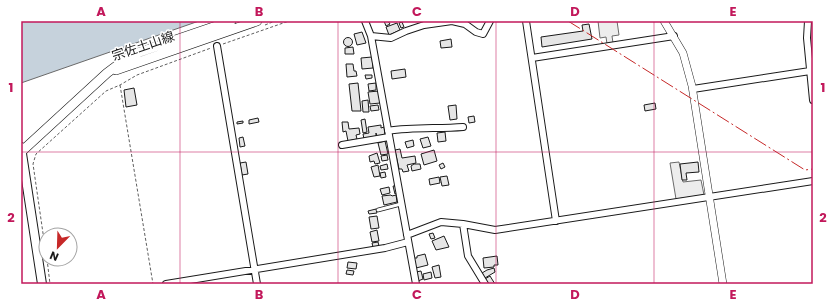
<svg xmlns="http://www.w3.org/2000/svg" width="834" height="305" viewBox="0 0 834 305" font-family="Poppins,'Noto Sans JP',sans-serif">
  <rect width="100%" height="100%" fill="#fff"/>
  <!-- parking -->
  <path fill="#ededed" stroke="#6a6a6a" d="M598 21H617L619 35 612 36 613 43 607 44 606 37 600 38Z
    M679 162 683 182 701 180 704 195 676 199 670 163Z"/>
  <!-- water -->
  <path fill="#c6d2dc" stroke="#6a6a6a" d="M21 21H199L21 83Z"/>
  <!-- building -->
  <path fill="#e6e6e6" stroke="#1a1a1a" d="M384 21H388L390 24 386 26Z
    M402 22 404 27 401 28 399 23Z
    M397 23 400 30 389 35 386 27Z
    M589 24 592 39 542 47 541 37 583 31 582 25Z
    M362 32 366 43 357 45 354 34Z
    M343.5 42a4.5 4.5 0 1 1 9 0a4.5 4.5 0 1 1-9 0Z
    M451 39 452 47 441 48 440 41Z
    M353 47 354 54H345V48Z
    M372 57 373 68 362 69 361 58Z
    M346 64H353L354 71H356L357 76 347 77Z
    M405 69 406 77 392 79 391 71Z
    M365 75H372V78L366 79Z
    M358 83 361 111H352L349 84Z
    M376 83V90L369 91 368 84Z
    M134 88 137 105 126 107 124 90Z
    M379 91 380 103 370 104 368 92Z
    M368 100 369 112H363L362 101Z
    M655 103 656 109 645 111 644 105Z
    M378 105 379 110 371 111 370 106Z
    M456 105 457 119 450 120 448 106Z
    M474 116 475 122 469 123 468 117Z
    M258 118 259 122 249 124V120Z
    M365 119 367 132 363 133 361 120Z
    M243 121V123L237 124V122Z
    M342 122H348L349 129 359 128 360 134 356 135 357 139 348 141 346 131 343 132Z
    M381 125V128L384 127 385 136 377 137 376 133V137L364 139 363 134 369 133 368 127Z
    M445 132 446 141 438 142 437 133Z
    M243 137 245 146 240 147 239 138Z
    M428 137 431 146 423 148 420 139Z
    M413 140 414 146 407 148 405 142Z
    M385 141 388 154 381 155 378 143Z
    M400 149 402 158 415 156 416 163 407 165 409 171 403 172 402 169H399L395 150Z
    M434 150 437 161 424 165 421 154Z
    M377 153 380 163 375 164 374 161 370 162 369 156Z
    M387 155 388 160 382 161 381 156Z
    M246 162 248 174 242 175 240 163Z
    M698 162 699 172 686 173 687 180H682L680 164Z
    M443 163 445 167 441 169 439 165Z
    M387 164 388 169 381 170 380 166Z
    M414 164H420L421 169 412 171 411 166Z
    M378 165 380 176 374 177 371 167Z
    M385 172 386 177 381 178 380 173Z
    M447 176 449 185 442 186 440 177Z
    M439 177 440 183 430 185 429 179Z
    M393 186H396L397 193 395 194Z
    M389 187 390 193 382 195 380 189Z
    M391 195 392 196 396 195 397 202 384 205 382 196Z
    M376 209 377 213 369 214 368 211Z
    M377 216 379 228 371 229 369 217Z
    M377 230 379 241 372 242 370 232Z
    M433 233 435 238 431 239 429 234Z
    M444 236 449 247 436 250 432 241Z
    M378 242 379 246 373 247 372 243Z
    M425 254 428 265 416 268 414 258H417V256Z
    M497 256 498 265H494V267L484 268 483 258Z
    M348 262 357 263 356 269 347 268Z
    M439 265 441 277 435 278 432 267Z
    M494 268 495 272 485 278 482 273 487 270Z
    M347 270 354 271 353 275 346 274Z
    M421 271 423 279 418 281 416 272Z
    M431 272 432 278 424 280 423 274Z
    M490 276 495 284H488L485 279Z"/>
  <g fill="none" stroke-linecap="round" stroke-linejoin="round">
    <!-- service casing -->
    <g stroke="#1a1a1a" stroke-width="4.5">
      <path id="service" d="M378 210 401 204"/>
    </g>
    <!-- minor casing -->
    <g stroke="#1a1a1a" stroke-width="8">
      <path id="minor" d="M365 21 371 36 416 284
        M526 21 556 221
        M808 21 807 38 813 100
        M371 36 391 38 406 31 424 25 452 21 465 24 476 32 483 34 490 21
        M217 46 257 284
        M532 58 674 36
        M693 89 810 71
        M388 131C413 127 438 129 463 127
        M342 145 389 137
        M463 224 468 256 485 284
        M407 235 441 222 463 224 495 230 813 181
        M166 284 385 248 408 242"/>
    </g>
    <!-- tertiary casing -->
    <g stroke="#1a1a1a" stroke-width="8">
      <path id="tertiary" d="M664 21 683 53 692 86 723 284"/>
    </g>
    <!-- secondary casing -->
    <g stroke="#1a1a1a" stroke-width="10">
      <path id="secondary" d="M21 147 42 284"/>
    </g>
    <!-- primary casing -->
    <g stroke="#1a1a1a" stroke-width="10">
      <path id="primary" d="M116 70 257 21
        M21 152 107 73 127 58 140 52 231 21"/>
    </g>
    <!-- path -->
    <path stroke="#5f5f5f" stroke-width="1" stroke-dasharray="3 2" stroke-linecap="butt" d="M265 25 275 21
      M223 44 289 21
      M120 85 153 284
      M46 254 33 164 36 154 106 91 120 85 137 75 211 48
      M47 259 50 284"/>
    <!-- service -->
    <use href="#service" stroke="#fff" stroke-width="3"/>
    <!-- minor -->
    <use href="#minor" stroke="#fff" stroke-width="6"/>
    <!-- tertiary -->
    <use href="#tertiary" stroke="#fff" stroke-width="7"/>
    <!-- secondary -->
    <use href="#secondary" stroke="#fff" stroke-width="8"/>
    <!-- primary -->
    <use href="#primary" stroke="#fff" stroke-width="9"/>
    <!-- power -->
    <path stroke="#c62828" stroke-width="1" stroke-dasharray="14 3 2 3" stroke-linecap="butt" d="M568 21 805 170 813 169"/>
  </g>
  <!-- grid -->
  <path fill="none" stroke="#c2185b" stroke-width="1" stroke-opacity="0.55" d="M180 21V284M338 21V284M496 21V284M654 21V284M21 152H813"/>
  <g text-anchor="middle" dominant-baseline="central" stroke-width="3" stroke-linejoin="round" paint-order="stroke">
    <!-- street labels -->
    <g font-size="13" fill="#1a1a1a" stroke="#fff">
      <text transform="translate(143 46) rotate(-19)">宗佐土山線</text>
    </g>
  </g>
  <!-- border -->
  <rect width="834" height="305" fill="none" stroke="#ffffff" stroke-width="44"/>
  <!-- north arrow -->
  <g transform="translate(58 247) rotate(203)"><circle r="19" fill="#ffffff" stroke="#a3a3a3"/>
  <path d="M0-3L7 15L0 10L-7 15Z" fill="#c62828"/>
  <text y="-6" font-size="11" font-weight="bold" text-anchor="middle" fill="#1a1a1a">N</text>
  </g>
  <rect x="22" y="22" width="790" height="261" fill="none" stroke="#c2185b" stroke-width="1.5"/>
  <g font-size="13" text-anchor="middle" font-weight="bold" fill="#c2185b">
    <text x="101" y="16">A</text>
    <text x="259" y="16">B</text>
    <text x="417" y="16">C</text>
    <text x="575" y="16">D</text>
    <text x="733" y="16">E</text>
    <text x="11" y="92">1</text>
    <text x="823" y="92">1</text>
    <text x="11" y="222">2</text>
    <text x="823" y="222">2</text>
    <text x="101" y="299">A</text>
    <text x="259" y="299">B</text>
    <text x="417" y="299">C</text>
    <text x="575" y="299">D</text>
    <text x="733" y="299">E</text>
  </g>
</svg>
